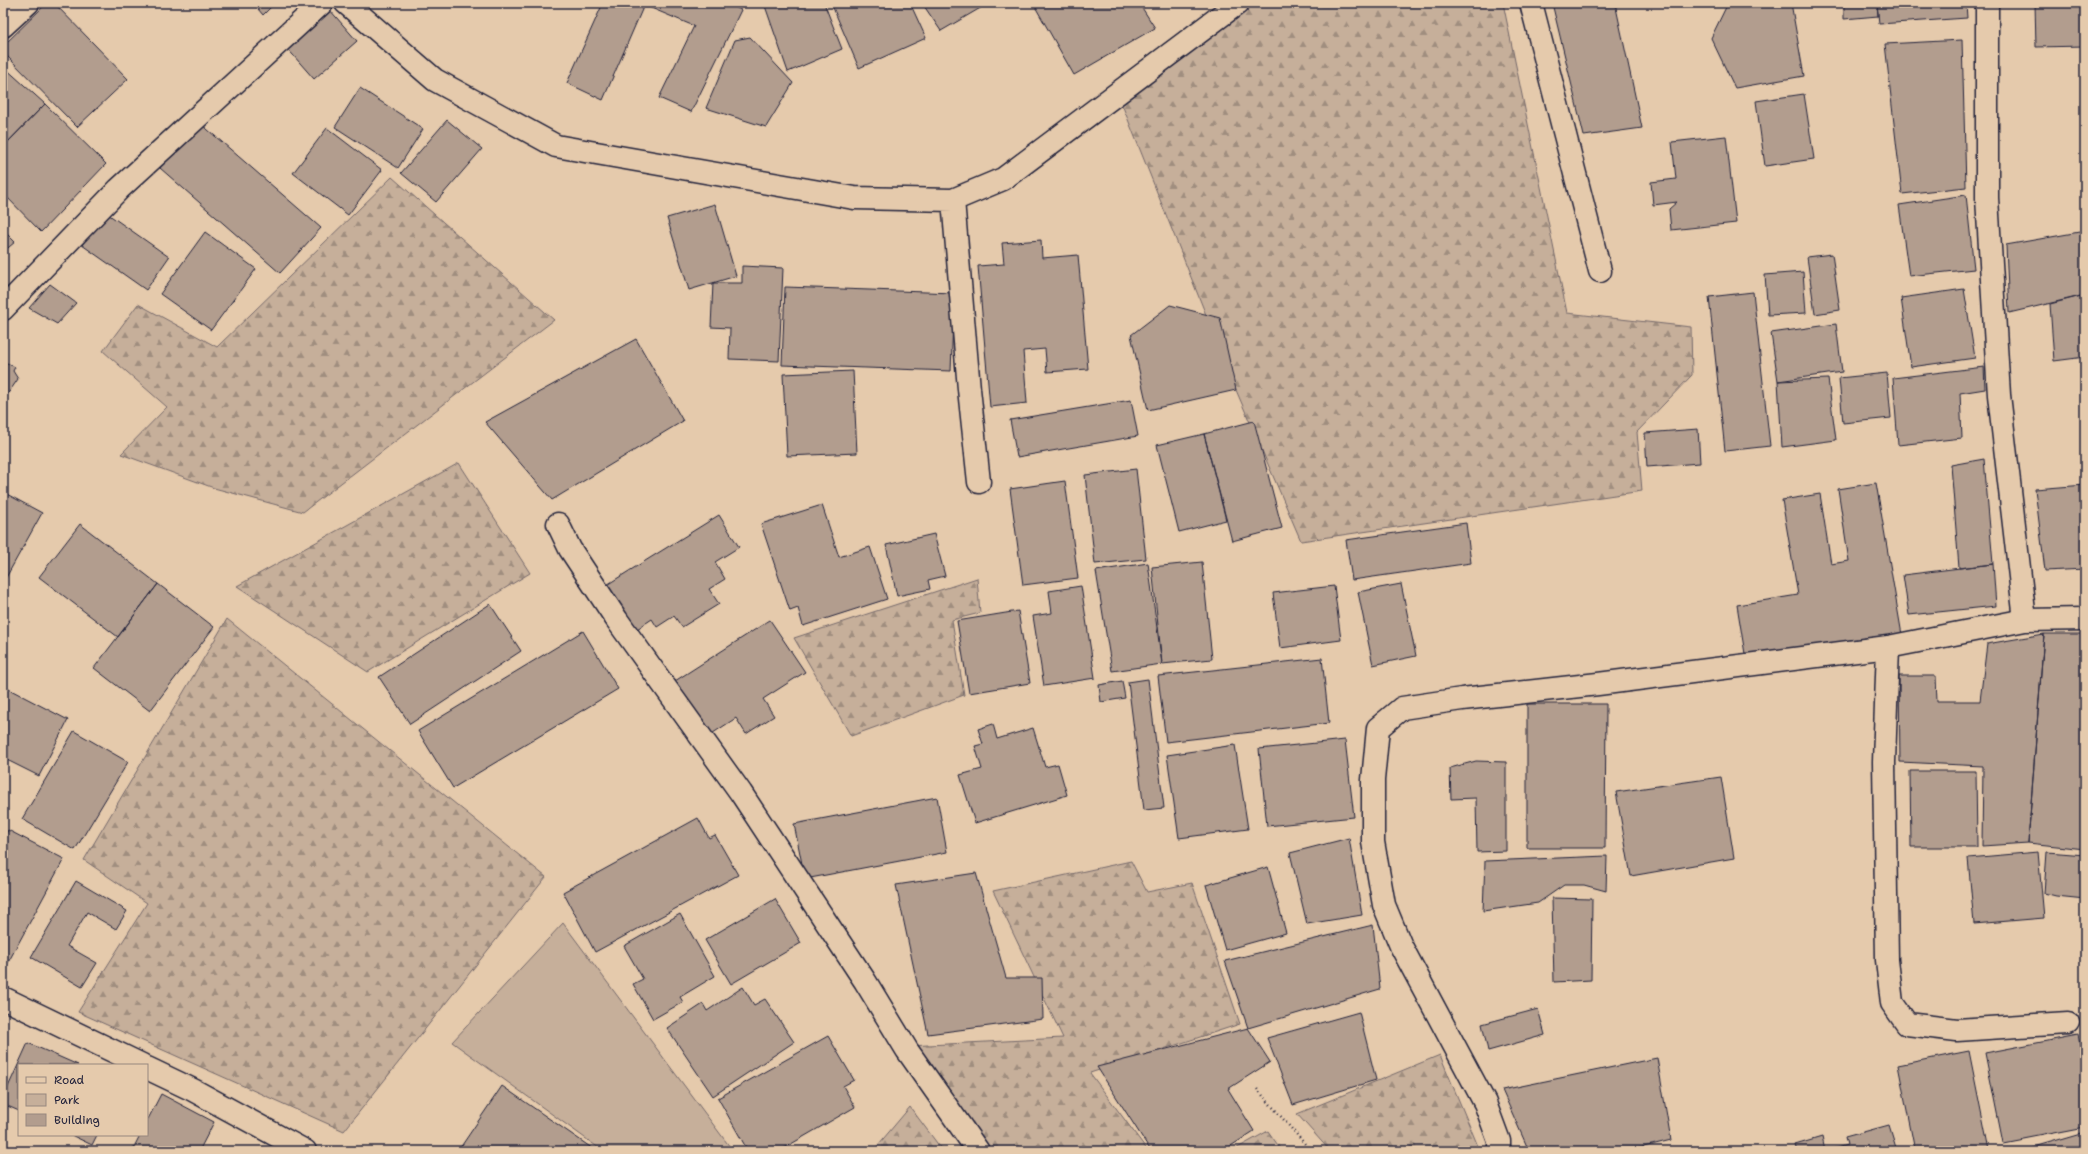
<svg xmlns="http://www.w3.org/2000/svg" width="2088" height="1154" viewBox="0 0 2088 1154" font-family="'Shantell Sans',sans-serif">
  <defs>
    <pattern id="forest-firs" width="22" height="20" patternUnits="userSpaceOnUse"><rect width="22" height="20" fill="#c6af9a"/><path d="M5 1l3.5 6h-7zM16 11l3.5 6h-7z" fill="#a08e7f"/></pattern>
  </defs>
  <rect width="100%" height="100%" fill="#e5caac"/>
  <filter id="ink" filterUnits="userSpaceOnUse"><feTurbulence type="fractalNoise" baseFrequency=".025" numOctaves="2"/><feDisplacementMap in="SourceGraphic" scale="8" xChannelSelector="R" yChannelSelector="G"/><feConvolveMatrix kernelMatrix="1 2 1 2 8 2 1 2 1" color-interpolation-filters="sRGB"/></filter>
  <g filter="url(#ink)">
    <!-- green -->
    <path fill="#c6af9a" stroke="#74686a" d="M563 923 733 1151H603L452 1042Z"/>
    <!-- forest -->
    <path fill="url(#forest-firs)" stroke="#74686a" d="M1253 3H1503L1567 313 1691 327 1692 375 1637 432 1642 491 1301 541 1236 390 1121 102Z
      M392 177 554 320 303 512 214 488 121 454 167 407 103 351 138 304 217 347Z
      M459 463 530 573 368 672 237 586Z
      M977 578 980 613 952 620 964 695 851 736 794 638Z
      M227 619 546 877 344 1131 78 1012 147 903 84 860Z
      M1131 861 1147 892 1192 883 1240 1024 1090 1073 1148 1151H983L909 1046 1063 1038 993 891Z
      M1440 1055 1480 1151H1330L1297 1114Z
      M910 1107 943 1151H873Z
      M1268 1131 1282 1151H1232Z"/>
    <!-- building -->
    <path fill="#b29d8e" stroke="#22223b" d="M47 3H54L128 79 77 127 3 52V46Z
      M253 3H275L263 15Z
      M603 3H727L741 10 691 112 659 98 694 26 644 5 603 100 567 83Z
      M764 3H824L842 49 788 72Z
      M831 3H910L926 38 859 68Z
      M922 3H989L941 31Z
      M1033 3H1139L1155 28 1074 75Z
      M1552 3H1615L1642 128 1584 136Z
      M1728 3H1791L1804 76 1735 88 1711 38Z
      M1844 3H1877L1878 16 1844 19Z
      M1877 3H1966L1967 18 1879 24Z
      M2035 3H2085V46L2036 47Z
      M329 9 357 41 314 79 286 47Z
      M750 37 793 83 766 127 706 108 735 40Z
      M1962 40 1966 187 1902 194 1885 44Z
      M3 66 45 104 3 147Z
      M360 88 423 129 398 168 335 127Z
      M1804 94 1814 159 1765 166 1756 101Z
      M45 104 106 164 41 232 3 193V147Z
      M447 120 482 149 436 202 401 173Z
      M200 123 321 228 280 273 160 168Z
      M327 128 382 170 348 215 293 173Z
      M1726 136 1736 223 1671 230 1669 209 1677 202 1653 205 1651 182 1676 179 1672 142Z
      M1966 195 1974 269 1909 276 1899 205Z
      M715 204 736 276 689 290 667 218Z
      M105 212 169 257 146 290 82 245Z
      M3 230 15 242 3 252Z
      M2085 231V295L2009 313 2006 245Z
      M205 232 256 269 211 330 160 294Z
      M1041 240 1042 258 1078 255 1088 369 1047 372 1045 349 1023 351 1027 403 990 407 978 266 1004 264 1002 243Z
      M1832 254 1840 310 1815 314 1807 257Z
      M742 266 783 268 779 361 729 359 730 328 711 327 713 283H742Z
      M1803 272 1806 313 1768 315 1765 275Z
      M50 284 76 303 57 324 29 308Z
      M785 287 954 293 951 371 782 365Z
      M1964 289 1975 358 1911 367 1901 298Z
      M1753 292 1770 446 1725 451 1709 297Z
      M2085 295V357L2054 361 2050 304Z
      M1170 305 1220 318 1236 390 1148 410 1131 335Z
      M1836 324 1842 372 1778 381 1771 333Z
      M636 339 683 421 552 500 485 422Z
      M3 361 15 367 13 371 18 379 5 398 3 395Z
      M1984 367 1985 389 1960 393 1962 438 1898 445 1893 378Z
      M853 371 857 453 787 456 783 374Z
      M1887 373 1891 418 1843 423 1839 378Z
      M1828 379 1836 440 1782 447 1778 381Z
      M1131 400 1138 436 1017 457 1010 420Z
      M1254 421 1282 528 1232 541 1204 434Z
      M1698 429 1700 463 1647 467 1645 433Z
      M1204 434 1226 520 1179 532 1157 445Z
      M1984 459 1993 564 1959 568 1951 465Z
      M1136 469 1146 559 1095 564 1085 475Z
      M1065 481 1078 578 1023 585 1010 489Z
      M1876 483 1902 635 1746 660 1737 605 1798 595 1782 500 1820 494 1831 564 1849 561 1838 489Z
      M2085 485V569L2045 571 2035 489Z
      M3 492 42 513 3 583Z
      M822 505 839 557 870 547 887 599 803 626 798 608 790 611 761 524Z
      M719 515 739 547 715 562 725 579 709 589 719 604 682 627 674 616 657 627 652 619 634 631 605 586Z
      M1466 523 1471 563 1352 580 1346 540Z
      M80 524 158 584 118 637 39 577Z
      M934 534 945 576 928 580 930 589 897 596 886 545Z
      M1202 562 1212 659 1162 664 1152 567Z
      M1148 563 1162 664 1112 671 1096 571Z
      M1993 564 1996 606 1909 615 1903 575Z
      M158 584 214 627 150 711 94 668Z
      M1401 584 1416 656 1373 665 1358 592Z
      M1081 586 1095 678 1044 686 1033 616 1052 613 1049 591Z
      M1334 586 1341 640 1280 648 1273 593Z
      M490 604 521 651 410 724 379 677Z
      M1018 611 1030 683 969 693 957 621Z
      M770 620 805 672 763 699 774 716 746 734 736 718 710 735 675 681Z
      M583 631 618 689 453 788 418 731Z
      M2044 634H2085V849L2028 843Z
      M2044 634 2028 843 1982 846 1983 766 1900 762 1899 676H1936L1937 701H1980L1987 644Z
      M1322 658 1329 723 1166 742 1158 676Z
      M1148 679 1164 808 1144 810 1128 682Z
      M1122 681 1125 698 1101 702 1099 685Z
      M3 686 68 720 39 776 3 758Z
      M1527 704H1606L1605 848H1527Z
      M993 724 997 739 1033 728 1045 767 1058 764 1067 795 975 823 960 775 982 769 975 746 983 744 978 729Z
      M74 731 128 762 75 850 22 819Z
      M1345 740 1354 817 1267 826 1259 749Z
      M1235 745 1248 829 1179 838 1167 755Z
      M1476 761 1506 762V851L1477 852 1476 798 1451 799 1450 768Z
      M1910 771H1976L1977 847H1911Z
      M1721 777 1734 858 1631 876 1616 792Z
      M937 797 947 852 805 879 794 824Z
      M698 818 709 838 715 835 738 875 595 952 563 892Z
      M8 830 64 859 4 970 3 839Z
      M1349 838 1362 915 1307 924 1290 853Z
      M2038 852 2044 918 1974 924 1968 858Z
      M2047 852 2085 855V899L2056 896 2044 893Z
      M1607 856 1606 891 1584 885H1564L1538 903 1483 911 1485 861Z
      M1268 867 1286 933 1225 950 1206 885Z
      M976 873 1006 978H1042L1043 1019 928 1034 896 885Z
      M76 881 127 911 116 929 87 912 67 946 97 963 82 987 31 957Z
      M1552 898 1592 899 1591 980 1554 982Z
      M775 899 801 943 731 984 705 940Z
      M680 914 715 976 680 997 683 1002 653 1019 633 984 643 979 624 946Z
      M1373 925 1380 989 1248 1028 1225 961Z
      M743 987 754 1005 765 999 794 1042 713 1096 667 1028 703 1004 707 1011Z
      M1538 1009 1545 1035 1488 1051 1482 1024Z
      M1359 1012 1376 1080 1293 1105 1267 1038Z
      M1248 1028 1270 1062 1228 1089 1254 1131 1223 1151H1151L1097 1067Z
      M2078 1035 2085 1069V1127L2003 1143 1985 1053Z
      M828 1036 854 1080 843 1086 855 1107 779 1151H748L718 1098Z
      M28 1043 78 1065H19V1111L3 1104V1098Z
      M1969 1051 1989 1151H1915L1898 1065Z
      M1657 1058 1671 1140 1628 1151H1529L1502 1090Z
      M502 1086 596 1151H458Z
      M161 1094 214 1122 199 1151H132L140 1135H147V1121Z
      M1889 1125 1897 1151H1797L1795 1145 1822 1137 1825 1151 1847 1145 1845 1137Z
      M2085 1132V1151H2020Z
      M71 1135H97L92 1145Z
      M3 1145 13 1149 12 1151H3Z"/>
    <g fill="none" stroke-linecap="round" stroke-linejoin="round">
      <!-- minor casing -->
      <g stroke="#22223b" stroke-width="25">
        <path id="minor" d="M346 3 435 80 556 146 854 198 953 200 1003 179 1238 3
          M1531 3 1600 271
          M1987 3V198L1999 395 2025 620
          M3 26 28 3
          M953 200 969 389 979 482
          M3 309 119 189 322 3
          M558 524 570 549 617 620 741 793 865 981 907 1050 978 1151
          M1888 647 1884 762 1887 960 1892 1003 1907 1024 1957 1030 2068 1023
          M3 998 142 1065
          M147 1068 193 1090 305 1151
          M1499 1151V1141L1485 1103 1401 946 1384 905 1373 842V780L1378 728 1402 708 1462 699 1598 684 1888 647 2025 620 2085 619"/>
      </g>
      <!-- path -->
      <path stroke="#22223b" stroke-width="2.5" stroke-dasharray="1 3" stroke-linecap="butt" d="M1257 1089 1311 1151"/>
      <!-- minor -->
      <use href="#minor" stroke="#e5caac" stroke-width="22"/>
    </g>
  </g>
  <!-- margin -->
  <rect width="2088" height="1154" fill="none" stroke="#e5caac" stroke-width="16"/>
  <rect x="8" y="8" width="2072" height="1138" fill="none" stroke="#22223b" stroke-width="1.5" filter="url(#ink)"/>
  <!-- legend -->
  <rect x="18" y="1064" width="130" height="72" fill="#e5caac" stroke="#97877f"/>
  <rect x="26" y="1077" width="20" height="6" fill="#e5caac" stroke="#97877f"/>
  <text x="54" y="1084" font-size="12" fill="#22223b">Road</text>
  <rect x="26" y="1094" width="20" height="12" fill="#c6af9a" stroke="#97877f"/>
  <text x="54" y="1104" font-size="12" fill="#22223b">Park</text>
  <rect x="26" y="1114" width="20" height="12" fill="#b29d8e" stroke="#97877f"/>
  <text x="54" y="1124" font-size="12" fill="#22223b">Building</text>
</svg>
